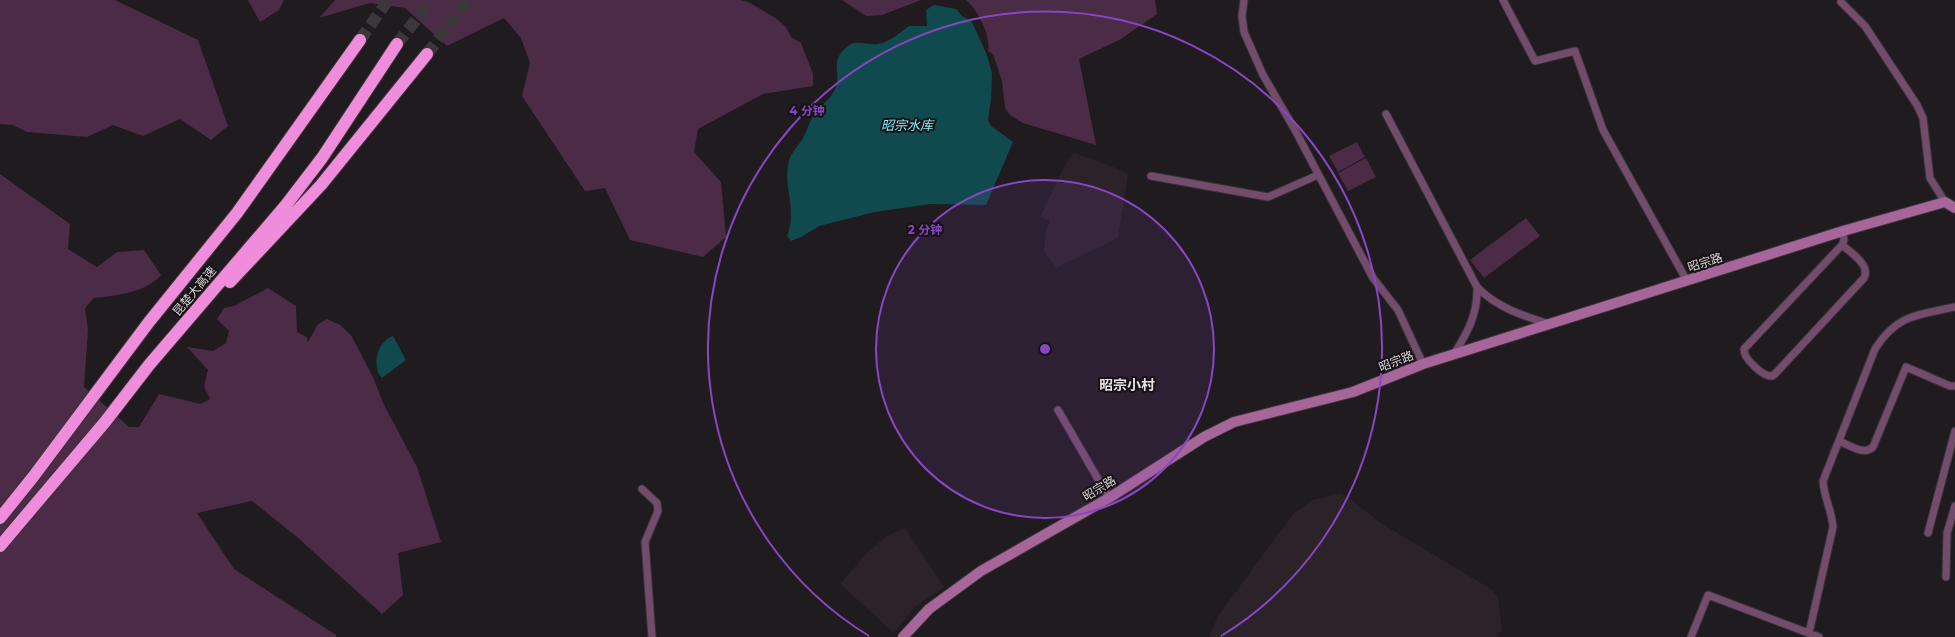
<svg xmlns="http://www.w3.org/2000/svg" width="1955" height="637" viewBox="0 0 1955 637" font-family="Montserrat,'Noto Sans SC',sans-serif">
  <rect width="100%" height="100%" fill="#201b1f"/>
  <!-- built -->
  <path fill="#2c222a" d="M1074 153 1116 168 1128 174 1118 238 1056 268 1044 251 1046 230 1050 221 1040 217 1068 159Z
    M1342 493 1382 524 1491 589 1498 597 1502 629 1497 637H1209L1218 616 1293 514 1312 500Z
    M905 528 944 587 915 607 894 633 840 584 868 552 887 536Z"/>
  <!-- green -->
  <path fill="#4b2b45" d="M0 0H115L198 40 228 126 211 140 180 119 143 136 113 125 87 137 27 132 13 125 0 124Z
    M248 0H284L279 10 260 22Z
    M335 0H741L750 3 777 19 786 27 791 37 801 43 813 74V86L763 94 698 129 694 152 721 182 726 237 703 257 630 240 605 188 585 191 522 96 530 63 521 38 504 18 447 46 405 8 370 3 319 18Z
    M842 0H921L882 15 866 16Z
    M966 0H1155L1157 14 1121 39 1079 59 1096 145 1023 123 1010 115 1005 108 1002 81 993 54 988 51C991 36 978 10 966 0Z
    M1357 142 1365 157 1338 172 1329 156Z
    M1366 158 1376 177 1348 191 1338 173Z
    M0 174 70 224 68 249 97 267 117 252 144 250 161 275C147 292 116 296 94 298L85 308 88 330 84 387 129 427H139L159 394 201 404 210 399 204 386 208 370 187 347 213 351 226 343 229 331 217 319 224 308 234 306 268 288 296 306 297 332 307 337 308 342 318 324 327 319 340 325 351 335 373 377 383 403 417 467 441 542 398 553 403 595 382 614 297 537 252 501 197 513 234 569 336 635V637H0Z
    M1526 218 1540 236 1484 278 1470 260Z"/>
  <!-- water -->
  <path fill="#104a4f" d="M934 5 956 9 962 16 972 22 987 55 992 73 991 99 988 120 991 126 1013 142 986 205 930 204 875 212 819 226 801 237 791 241 787 236C798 209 782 185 789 161 791 153 797 147 802 140 807 132 809 121 815 113 822 104 832 98 836 87 841 71 829 61 848 46 856 39 868 46 878 44 890 42 899 33 909 26H927L926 10Z
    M393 336 406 360 382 378C371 367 377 341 393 336Z"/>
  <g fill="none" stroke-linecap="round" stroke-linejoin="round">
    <!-- highway-tunnel -->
    <path stroke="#3c373b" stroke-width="12" stroke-dasharray="12 6" stroke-linecap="butt" d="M360 40 388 0
      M397 44 431 0
      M427 54 468 0"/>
    <!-- street casing -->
    <g stroke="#3a3539" stroke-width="9">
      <path id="street" d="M1244 0 1242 16 1244 32 1263 75 1295 130 1373 278 1398 310 1423 364
        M1503 0 1535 61 1575 51 1603 130 1687 281
        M1841 2 1865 26 1917 105 1923 118 1930 178 1945 202
        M1386 114 1477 287
        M1151 176 1268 197 1318 175
        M1842 245C1850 252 1871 265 1864 278L1775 374 1772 376C1763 377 1743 358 1744 349L1842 245 1844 240 1843 231
        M1454 354C1468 332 1478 313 1477 287 1496 307 1523 316 1549 324
        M1058 410 1109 498
        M1839 441C1849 445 1864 456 1873 447L1906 367 1950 386H1955
        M642 489 657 503 658 511 645 542 652 637
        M1928 533 1955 431
        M1946 577 1947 533 1955 506
        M1809 633 1833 527C1832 511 1824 498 1823 481L1875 349C1897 314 1918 315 1955 307
        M1691 637 1708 595 1819 637"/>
    </g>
    <!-- secondary casing -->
    <g stroke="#3a3539" stroke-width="12">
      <path id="secondary" d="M903 637 929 609 981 571 1109 498 1204 437 1234 422 1353 392 1423 364 1843 231 1945 202 1955 208"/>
    </g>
    <!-- highway casing -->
    <g stroke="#3a3539" stroke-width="14">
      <path id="highway" d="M230 282 321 185 427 54
        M0 518 33 477 149 322 237 213 360 40
        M0 546 105 422 149 365 286 205 322 158 397 44"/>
    </g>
    <!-- street -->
    <use href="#street" stroke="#744c6b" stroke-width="7"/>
    <!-- secondary -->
    <use href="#secondary" stroke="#a66699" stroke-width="10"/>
    <!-- highway -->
    <use href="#highway" stroke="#f08cdc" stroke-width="12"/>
  </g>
  <!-- distance rings -->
  <circle cx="1045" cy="349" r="169" fill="#8946c3" fill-opacity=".12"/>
  <g fill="none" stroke="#8946c3" stroke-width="2">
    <circle cx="1045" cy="349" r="169"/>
    <path d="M869 636A337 337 0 1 1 1221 636"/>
  </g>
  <g text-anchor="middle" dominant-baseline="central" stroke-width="4" stroke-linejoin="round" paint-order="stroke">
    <!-- street labels -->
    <g font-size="12" fill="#dad6d9" stroke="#171216">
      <text transform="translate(1705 262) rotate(-18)">昭宗路</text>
      <text transform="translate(194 291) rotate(-50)">昆楚大高速</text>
      <text transform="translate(1396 361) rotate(-21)">昭宗路</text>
      <text transform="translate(1099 488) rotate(-31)">昭宗路</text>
    </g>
    <!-- water labels -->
    <g font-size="13" font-style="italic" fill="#84f1fb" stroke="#171216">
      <text x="907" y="125">昭宗水库</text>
    </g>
    <!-- quarter labels -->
    <g font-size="14" font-weight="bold" fill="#e7e0e5" stroke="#171216">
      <text x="1127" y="385">昭宗小村</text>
    </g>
  </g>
  <circle cx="1045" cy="349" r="6" fill="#8946c3" stroke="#171216" stroke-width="2"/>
  <g font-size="12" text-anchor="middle" font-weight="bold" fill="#8946c3" stroke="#171216" stroke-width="4" stroke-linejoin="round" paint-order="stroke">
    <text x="807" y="115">4 分钟</text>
    <text x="925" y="234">2 分钟</text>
  </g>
</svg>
